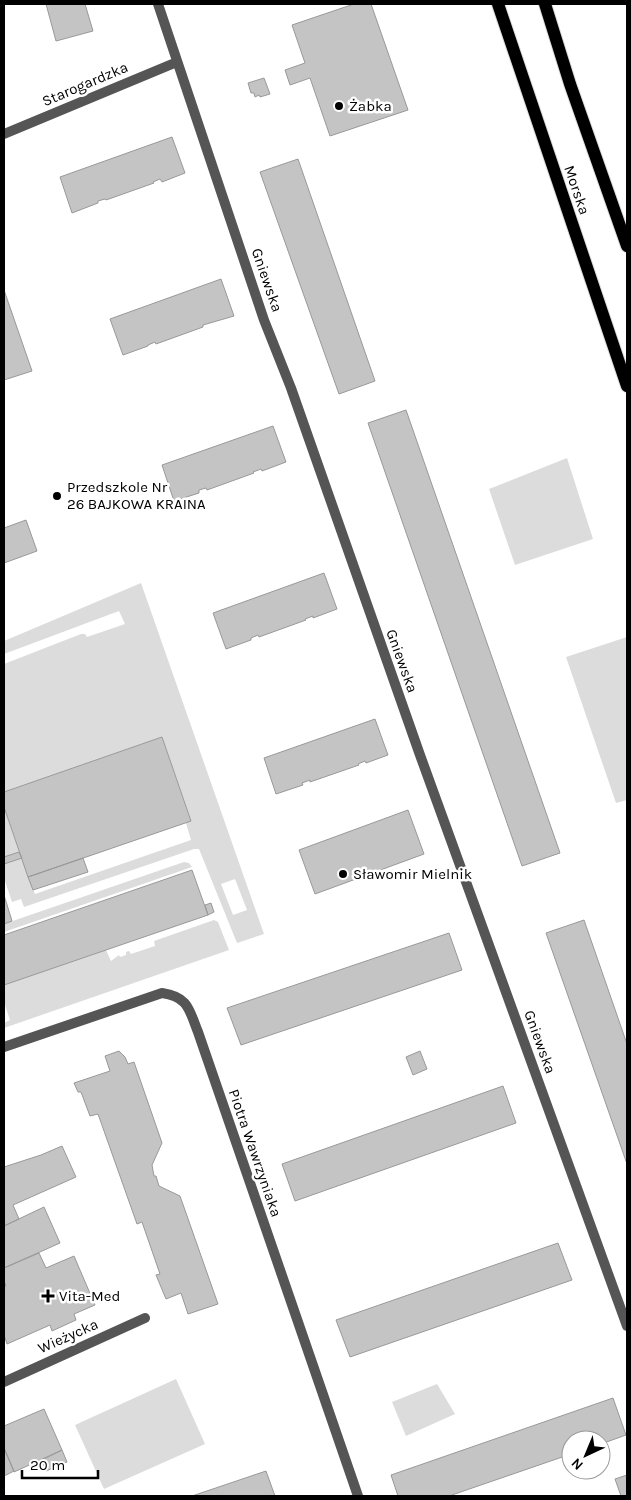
<svg xmlns="http://www.w3.org/2000/svg" width="631" height="1500" viewBox="0 0 631 1500" font-family="Karla,sans-serif">
  <rect width="100%" height="100%" fill="#fff"/>
  <!-- green -->
  <path fill="#dcdcdc" fill-rule="evenodd" d="M567 458 593 539 515 565 489 489Z
    M141 583 264 934 237 943 199 849H194L24 907 21 899 12 902 4 878V864L22 858 35 894 191 840 186 823 191 820 162 737 4 792V664L81 634H85L87 637 125 624 119 611 4 654V641ZM235 879 247 910 233 915 221 884Z
    M627 637V800L616 803 566 657Z
    M4 807 19 852 4 857Z
    M184 862 189 863 192 867 4 932V924Z
    M214 920 218 922 229 950 4 1028V1023L10 1020 4 1002V985L106 950 111 961 119 955 120 957 126 955V952L129 951 131 954 155 946 154 941Z
    M176 1379 205 1444 104 1489 75 1425Z
    M437 1384 455 1414 406 1436 392 1402Z"/>
  <!-- building -->
  <path fill="#c4c4c4" stroke="#999" d="M46 4H85L93 31 56 41Z
    M354 4H371L408 110 330 136 310 78 290 85 285 70 305 63 292 25Z
    M264 78 270 94 260 97 259 95 255 97 254 93H251L248 83Z
    M172 137 185 173 162 182 160 179 153 182 154 183 106 200 105 199 98 201V203L72 213 60 177Z
    M298 159 375 381 339 394 260 172Z
    M221 279 234 316 203 325V327L156 344 155 342 148 345V346L123 355 110 319Z
    M4 290 32 371 4 380Z
    M406 410 560 853 522 866 368 423Z
    M273 426 286 462 262 471 261 469 253 472 254 473 207 490 206 488 199 490V493L174 501 162 465Z
    M26 520 37 551 4 563V528Z
    M324 573 337 609 313 618V616L305 619 306 620 259 637 258 635 251 638V640L226 649 213 613Z
    M375 719 388 755 366 763 365 761 358 764 359 765 310 782V780L302 783 303 785 276 794 264 758Z
    M162 737 191 821 28 877 4 807V792Z
    M408 810 424 854 315 894 299 850Z
    M19 852 22 858 4 864V857Z
    M83 858 88 872 33 890 28 877Z
    M192 870 208 915 4 985V935Z
    M4 895 12 921 4 924Z
    M211 903 214 912 208 915 205 905Z
    M584 920 627 1044V1164L546 933Z
    M449 933 462 970 241 1045 227 1008Z
    M119 1051 125 1057 128 1064 134 1062 162 1143 152 1165 154 1176H156L159 1186 180 1196 218 1304 188 1314 181 1293 166 1299 156 1275 160 1274 142 1222 137 1224 98 1114 90 1116 81 1092H78L74 1083 110 1071 105 1056Z
    M420 1051 427 1069 413 1075 406 1057Z
    M503 1086 516 1123 295 1201 282 1164Z
    M62 1146 76 1177 13 1205 19 1219 4 1226V1167L41 1155Z
    M44 1207 60 1243 4 1268V1226Z
    M558 1243 572 1280 350 1357 336 1320Z
    M39 1253 46 1268 74 1256 95 1305 74 1314 76 1320 52 1331 50 1325 7 1344 4 1335V1287L6 1286 4 1281V1268Z
    M613 1398 626 1435 601 1444V1440H571V1454L449 1496H398L391 1475Z
    M44 1409 62 1450 14 1472 4 1448V1426Z
    M4 1448 14 1471 4 1476Z
    M62 1450 67 1462 46 1471 42 1460Z
    M266 1471 275 1496H192Z
    M627 1475V1496H621L615 1479Z"/>
  <g fill="none" stroke-linecap="round" stroke-linejoin="round">
    <!-- primary casing -->
    <g stroke="#dbdbdb" stroke-width="14">
      <path id="primary" d="M498 4 627 386
        M545 4 570 84 627 246"/>
    </g>
    <!-- street -->
    <path stroke="#555" stroke-width="10" d="M158 4 264 320 291 388 420 755 627 1326
      M4 134 177 62
      M4 1047 162 993C189 997 189 1010 198 1032L358 1496
      M4 1382 145 1318"/>
    <!-- primary -->
    <use href="#primary" stroke="#000" stroke-width="12"/>
  </g>
  <!-- markers -->
  <g fill="#000" stroke="#fff" stroke-width="2">
    <circle cx="339" cy="106" r="5"/>
    <circle cx="57" cy="496" r="5"/>
    <circle cx="343" cy="874" r="5"/>
    <path d="M45.5 1288.5h5v5h5v5h-5v5h-5v-5h-5v-5h5z"/>
  </g>
  <g text-anchor="middle" dominant-baseline="central" stroke-width="5" stroke-linejoin="round" paint-order="stroke">
    <!-- street labels -->
    <g font-size="15" fill="#000" stroke="#fff">
      <text transform="translate(85 84) rotate(-23)">Starogardzka</text>
      <text transform="translate(577 190) rotate(71)">Morska</text>
      <text transform="translate(267 280) rotate(71)">Gniewska</text>
      <text transform="translate(402 661) rotate(70)">Gniewska</text>
      <text transform="translate(540 1042) rotate(70)">Gniewska</text>
      <text transform="translate(255 1153) rotate(71)">Piotra Wawrzyniaka</text>
      <text transform="translate(68 1336) rotate(-24)">Wieżycka</text>
    </g>
    <!-- poi labels -->
    <g font-size="15" fill="#000" stroke="#fff" text-anchor="start">
      <text x="349" y="106">Żabka</text>
      <text x="67" y="487">Przedszkole Nr<tspan x="67" dy="17">26 BAJKOWA KRAINA</tspan></text>
      <text x="353" y="874">Sławomir Mielnik</text>
      <text x="59" y="1296">Vita-Med</text>
    </g>
  </g>
  <!-- border -->
  <rect width="631" height="1500" fill="none" stroke="#000000" stroke-width="10"/>
  <!-- north arrow -->
  <g transform="translate(586 1455) rotate(224)"><circle r="24" fill="#ffffff" stroke="#999999"/>
  <path d="M0-4L9 19L0 12L-9 19Z" fill="#000000"/>
  <text y="-8" font-size="14" font-weight="bold" text-anchor="middle" fill="#000000">N</text>
  </g>
  <!-- scale -->
  <path d="M22 1470v8h76v-8" fill="none" stroke="#000000" stroke-width="2.5"/>
  <text x="30" y="1470" font-size="15" fill="#000000" stroke="#ffffff" stroke-width="4" paint-order="stroke">20 m</text>
</svg>
